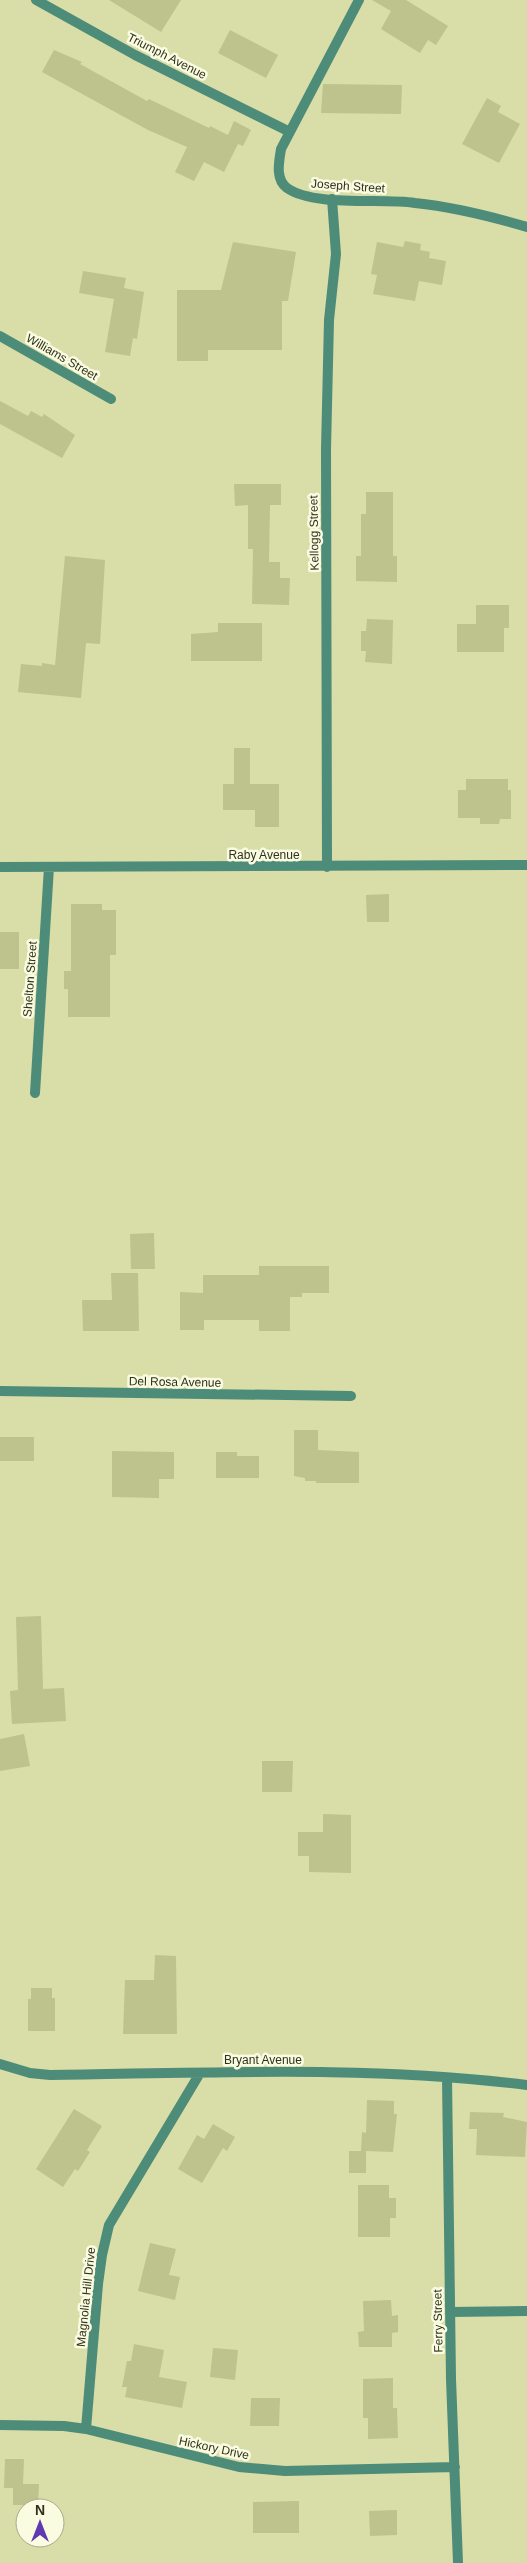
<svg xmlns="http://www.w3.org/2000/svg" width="527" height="2563" viewBox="0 0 527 2563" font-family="Arial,sans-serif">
  <rect width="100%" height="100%" fill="#d9dda7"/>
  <!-- building -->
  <path fill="#bec28d" d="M109 0H181L161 32Z
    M372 0H406L448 26 436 45 428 40 420 53 381 29 391 11Z
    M230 30 278 55 266 78 218 53Z
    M54 50 82 62 80 64 147 101 149 99 209 128 210 126 228 135 234 121 251 130 243 146 238 144 224 172 204 162 194 181 175 172 187 147 148 130 42 72Z
    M323 84 402 85 401 114 321 113Z
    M487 98 501 106 498 112 520 124 499 163 462 144Z
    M405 241 421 244 420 250 430 252 429 258 446 261 442 285 419 281 415 301 373 294 377 275 371 274 377 242 403 247Z
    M233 242 296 252 288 301H282V350H208V361H177V290H221Z
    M83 271 126 278 124 288 144 292 137 339 133 338 130 356 105 352 114 299 79 293Z
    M0 401 28 416 31 411 42 417 44 414 75 435 62 458 0 424Z
    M234 484H281V505H270L269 562H280V578H290L289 605 252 604 253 549H248V505L235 506Z
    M366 492H393V556H397V582L356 581V556H361V514H366Z
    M65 556 105 560 100 644 86 643 81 698 18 692 21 664 42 666V663L55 665Z
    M476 605H509V628H504V652H457V624H476Z
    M367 619 393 620 392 664 365 662 366 651H361V631H366Z
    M218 623H262V661H191V634L218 632Z
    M234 748H250V784H279V827H255V810H223V784H234Z
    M466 779H508V790H511V819H500L499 824H480V818H458V790H466Z
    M389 894V922H367L366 895Z
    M71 904H102V910H116V955H110V1017H68V989H64V971H71Z
    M0 932H19V969H0Z
    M154 1233 155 1269H131L130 1234Z
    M259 1266H329V1293H302V1297H290V1331H259V1320H204V1330H180V1292L203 1293V1275H259Z
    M111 1273H138L139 1331H83L82 1300H112Z
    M294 1430H318V1450L359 1452V1483H316V1481H305V1478L294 1476Z
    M0 1437H34V1461H0Z
    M112 1451 174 1452V1479H159V1498L112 1497Z
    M216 1452H237V1456H259V1478H216Z
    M41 1616 43 1689 64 1688 66 1721 12 1724 10 1691 18 1690 16 1617Z
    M24 1734 30 1766 0 1771V1739Z
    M262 1761H293L292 1792H262Z
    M323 1814 351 1815V1873L309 1872V1856H298V1832H323Z
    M155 1955 176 1956 177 2034H123L125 1980H154Z
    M31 1988H52V1998H55V2031H28V1999H31Z
    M367 2100 394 2101V2114H397L393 2152 366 2151V2173H349V2151H361L362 2132 366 2133Z
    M74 2109 102 2126 87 2150 90 2152 78 2171 75 2169 63 2187 36 2169Z
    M470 2112 504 2113 503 2117 527 2122 525 2157 476 2155 477 2129H469Z
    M213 2124 235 2137 227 2151 223 2148 202 2183 178 2169 197 2135 204 2139Z
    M358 2185H389V2198H396V2218H390V2237H358Z
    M150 2243 176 2249 169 2275 180 2277 175 2300 138 2291Z
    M391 2300 392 2316 398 2315V2332L392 2333V2347H359L358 2332 364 2331 363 2301Z
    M134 2344 164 2350 159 2377 187 2382 182 2408 125 2397 127 2387H122L127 2361H131Z
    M213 2348 238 2350 235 2380 210 2377Z
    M393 2378V2408H397L398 2438 368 2439V2418H363V2379Z
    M251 2398H280L279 2426H250Z
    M5 2459H24L23 2484H39L38 2505H13V2488H4Z
    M299 2501V2533H253V2502Z
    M397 2510V2535L370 2536 369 2511Z"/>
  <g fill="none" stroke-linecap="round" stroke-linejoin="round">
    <!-- minor -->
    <path stroke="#4d8c79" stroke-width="10" d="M36 0 135 55 288 131
      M359 0 281 149C279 162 275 179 287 188 314 207 381 198 415 203 453 207 490 216 527 227
      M0 336 111 399
      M0 867 527 865
      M327 867 326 449 329 320 336 254 332 199
      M35 1093 49 867
      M0 1391 351 1396
      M0 2064 30 2073 50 2075C207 2073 371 2065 527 2085
      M447 2078 451 2379 458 2563
      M450 2312 527 2311
      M0 2425 64 2426 86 2429 239 2467 285 2471 455 2467
      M86 2429 98 2284 102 2255 109 2225 200 2073"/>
  </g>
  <g text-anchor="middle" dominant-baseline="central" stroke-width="5" stroke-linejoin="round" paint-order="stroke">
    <!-- street labels -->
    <g font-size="12" fill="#30311c" stroke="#f9fce1">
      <text transform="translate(167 56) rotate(27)">Triumph Avenue</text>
      <text transform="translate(348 186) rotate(4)">Joseph Street</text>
      <text transform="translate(62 357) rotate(30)">Williams Street</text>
      <text transform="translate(314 533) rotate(-91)">Kellogg Street</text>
      <text x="264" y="855">Raby Avenue</text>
      <text transform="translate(30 979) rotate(-86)">Shelton Street</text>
      <text transform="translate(175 1382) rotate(1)">Del Rosa Avenue</text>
      <text x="263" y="2060">Bryant Avenue</text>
      <text transform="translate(86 2297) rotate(-84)">Magnolia Hill Drive</text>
      <text transform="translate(438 2321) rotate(-91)">Ferry Street</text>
      <text transform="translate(214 2448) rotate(12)">Hickory Drive</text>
    </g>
  </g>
  <!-- north arrow -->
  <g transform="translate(40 2523)"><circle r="24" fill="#f9fce1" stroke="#a9ab92"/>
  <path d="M0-4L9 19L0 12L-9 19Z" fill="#5e39b1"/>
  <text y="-8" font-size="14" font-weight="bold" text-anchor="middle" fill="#30311c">N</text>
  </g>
</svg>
